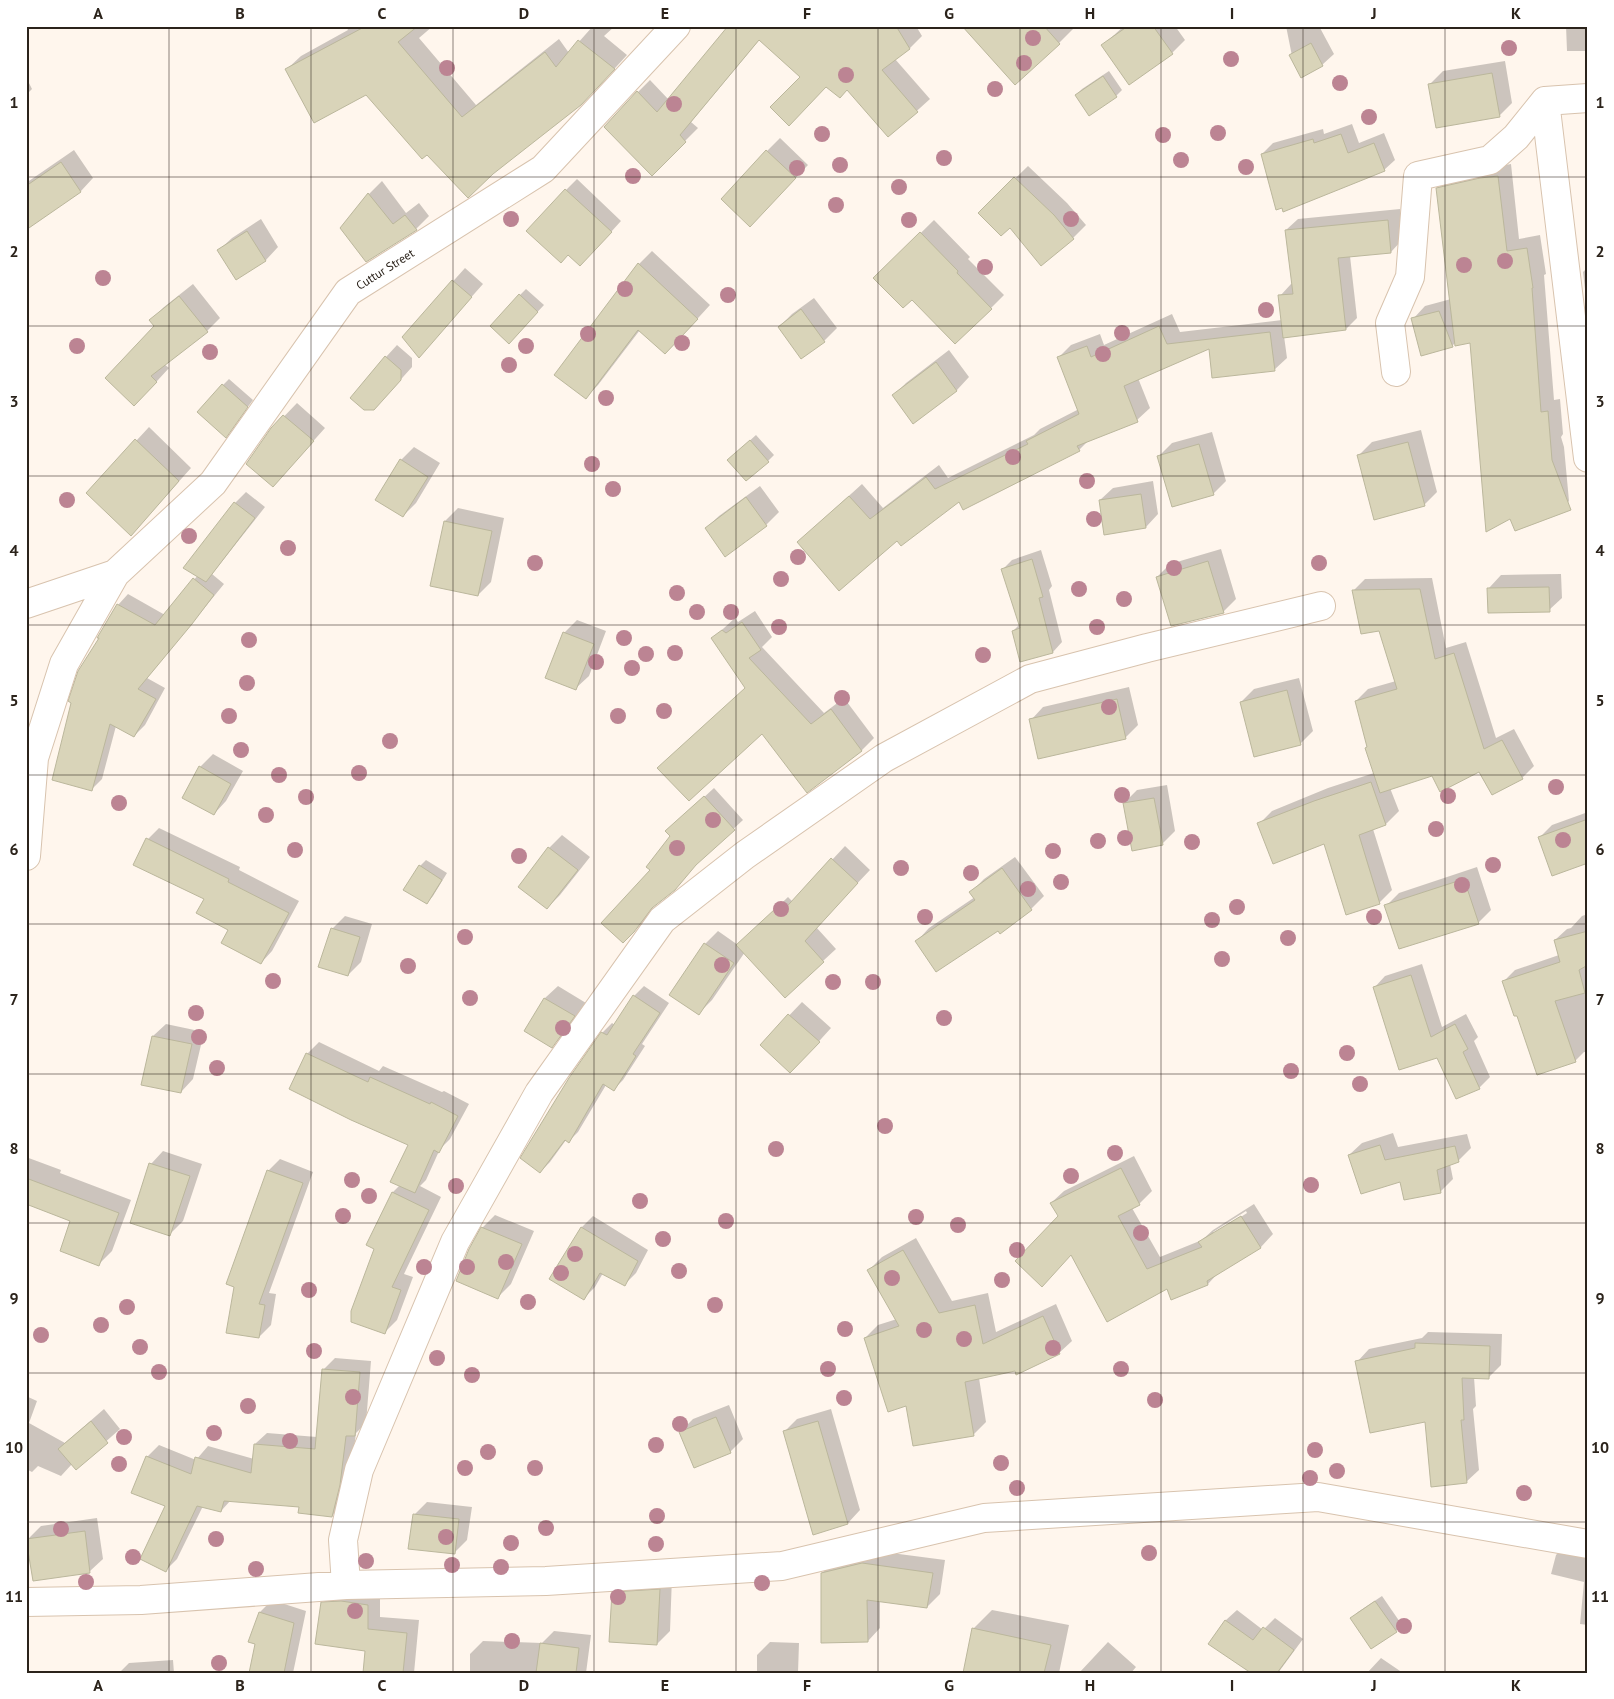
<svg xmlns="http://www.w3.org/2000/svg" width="1614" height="1699" viewBox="0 0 1614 1699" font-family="'PT Sans',sans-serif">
  <rect width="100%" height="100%" fill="#fff6ed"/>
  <!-- shadow -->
  <path fill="#0003" fill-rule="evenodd" d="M346 26H433L419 38 476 105 559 39 569 53 593 26H615L604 36 627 55 595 90 427 153 366 94 287 69 301 56 348 30Z
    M730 26H916L922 36 910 48 895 59 930 99 889 136 848 89 827 86 801 76 760 39 691 122 698 128 652 174 638 92 650 80 669 100Z
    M964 26H1076L1059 43Z
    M1124 26H1175L1185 40 1172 53 1103 45Z
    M1286 26H1319L1334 54 1322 65 1293 61Z
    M1566 26H1588V51H1567Z
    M1505 61 1512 103 1499 116 1430 84 1443 71Z
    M1109 71 1122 90 1116 96 1076 95 1082 89Z
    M26 77 32 89 26 95Z
    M1352 124 1359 143 1384 133 1395 160 1384 170 1262 154 1273 143 1323 129 1324 134Z
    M780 138 808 165 763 212 767 151Z
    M74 150 93 178 81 191 32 225 26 216V183Z
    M1511 164 1519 239 1540 235 1546 274 1544 275 1554 400 1560 399 1563 434 1561 437 1564 447 1569 501 1556 514 1471 341 1456 342 1452 346 1413 319 1425 306 1451 299 1437 189 1450 176Z
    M1028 166 1067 203 1086 225 1073 238 1010 226 980 213Z
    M577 179 621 221 591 254 566 190Z
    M382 181 406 213 419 203 429 216 416 229 366 261 341 228 369 194Z
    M1400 209 1402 240 1391 252 1350 256 1357 318 1346 329 1284 336 1287 358 1274 370 1210 347 1138 378 1150 408 1137 420 1090 439 1079 450 960 500 898 539 798 542 862 484 883 508 939 465 948 478 1034 435 1040 429 1079 409 1059 357 1071 345 1100 334 1104 345 1172 314 1180 332 1282 320 1280 296 1291 284H1293L1286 230 1298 219Z
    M261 219 278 247 266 260 237 278 219 250 232 238Z
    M934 220 970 257 968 259 1004 295 991 308 912 298 875 278Z
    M652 251 710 305 678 340 640 330 598 385 586 397 555 375 639 264Z
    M1588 267V315L1583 272Z
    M465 268 483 284 419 356 403 337Z
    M193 284 220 318 207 331 164 364 169 368 147 392 156 326 151 320 164 307Z
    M526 289 544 305 515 336 520 295Z
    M814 298 837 328 824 341 779 327 792 314Z
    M397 345 412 358V367L386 396V357Z
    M949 350 969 377 957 390 913 422 893 396 906 383Z
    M229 379 253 400 226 436 223 385Z
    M297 403 325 428 273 486 272 429Z
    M149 427 191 468 131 535 88 493Z
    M1421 430 1437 492 1424 505 1359 455 1372 442Z
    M1212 432 1226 481 1213 494 1159 456 1172 443Z
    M756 435 774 455 768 461 735 454Z
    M414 447 440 463 416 503 403 516 401 460Z
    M1153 481 1158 514 1146 527 1100 500 1113 488Z
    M760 486 779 512 766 525 706 528 719 516Z
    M246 492 265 507 212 574 224 584 147 678 165 688 145 725 134 736 116 726 102 779 92 789 100 638 118 605 128 594 165 615 198 575 185 567 235 503Z
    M458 508 504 518 491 582 478 595 431 585 445 521Z
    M1221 549 1236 599 1223 612 1157 577 1170 564Z
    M1041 550 1052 586 1049 590 1062 642 1053 652 1013 631 1020 624 1003 569 1012 560Z
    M1561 574 1562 598 1549 610 1489 588 1501 575Z
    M1432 578 1446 648 1466 642 1496 738 1514 729 1534 766 1522 778 1480 770 1433 774 1390 788 1399 811 1386 824 1373 829 1392 890 1379 903 1325 842 1259 824 1272 811 1328 788 1374 773 1356 701 1368 689 1396 681 1380 629 1353 591 1365 579Z
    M755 611 772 637 762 647 824 713 844 698 874 738 862 750 807 791 746 688 713 638 735 618 738 622Z
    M577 620 606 631 589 676 576 688 564 633Z
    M1299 678 1313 731 1300 744 1241 702 1254 689Z
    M1129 687 1138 725 1125 738 1031 720 1043 707Z
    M213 754 243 771 226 801 214 814 200 767Z
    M1167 785 1175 831 1162 844 1124 803 1137 790Z
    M714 788 743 820 702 858 657 902 644 921 623 942 652 870 672 836 677 822Z
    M1588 812V862L1539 838 1552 825Z
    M159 828 240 867 239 870 299 901 272 951 261 963 229 929 205 899 148 839Z
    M562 835 590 857 560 895 547 908 549 848Z
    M845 846 870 870 816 927 836 949 785 996 745 952 712 1000 699 1013 705 944 718 931 738 945 788 897 793 902Z
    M1015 857 1044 896 1031 909 1000 932 998 929 917 941 929 928 975 897 971 892 984 879Z
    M426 860 447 873 433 896 427 903 420 866Z
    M1477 867 1491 910 1478 923 1386 906 1399 893Z
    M1588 914V1052H1584L1575 1061 1517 1014 1504 981 1515 970 1559 955 1555 940 1567 929 1571 928 1582 916Z
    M345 916 372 924 361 962 348 975 332 929Z
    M1422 964 1442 1027 1466 1014 1478 1037 1474 1041 1490 1077 1479 1088 1438 1056 1374 988 1385 976Z
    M558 986 586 1003 565 1033 552 1046 525 1030 545 998Z
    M644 986 669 1003 642 1044 645 1046 623 1080 614 1089 606 1085 578 1132 569 1141 566 1140 550 1162 540 1172 602 1033 612 1023 615 1025 634 996Z
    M802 1002 831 1028 803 1059 761 1045Z
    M166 1024 204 1032 193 1079 181 1092 153 1036Z
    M319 1042 379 1071 383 1066 442 1092 444 1091 469 1104 450 1139 440 1149 426 1180 420 1186 441 1197 404 1274 413 1277 397 1320 384 1333 376 1248 368 1244 393 1192 400 1185 409 1144 307 1054Z
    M1393 1133 1398 1147 1467 1134 1471 1148 1458 1161 1450 1164 1453 1179 1440 1192 1401 1180 1349 1155 1362 1143Z
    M163 1151 202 1164 183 1221 170 1234 151 1164Z
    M1134 1156 1152 1191 1139 1204 1132 1208 1160 1257 1202 1240 1213 1230 1254 1204 1273 1234 1261 1247 1220 1271 1208 1284 1168 1288 1059 1216 1051 1203 1064 1191ZM1246 1211 1247 1213 1213 1235V1232Z
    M26 1157 61 1170 60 1173 131 1200 112 1251 99 1264 72 1220 26 1203Z
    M280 1159 313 1172 269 1293 276 1294 271 1325 259 1337 228 1332 268 1171Z
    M495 1215 534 1231 511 1284 498 1297 482 1228Z
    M593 1216 648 1250 636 1273 625 1284 603 1273 595 1287 584 1298 551 1278 582 1227Z
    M916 1238 952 1301 988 1293 996 1332 1056 1304 1072 1341 1059 1353 1016 1370 979 1378 986 1422 973 1435 907 1405 865 1338 878 1325 897 1319 869 1270 882 1257Z
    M1428 1332 1502 1334 1501 1365 1489 1377H1474L1476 1406 1473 1409 1479 1470 1466 1482 1426 1421 1357 1362 1369 1349 1422 1338Z
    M335 1358 371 1361 366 1423 356 1433 351 1472 343 1504 332 1516 300 1506 231 1500 221 1511 203 1506 177 1559 166 1570 167 1505 147 1457 159 1445 196 1460 208 1446 254 1459 255 1444 267 1433 317 1437 323 1370Z
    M26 1396 37 1401 29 1423 65 1443 104 1409 120 1429 76 1468 72 1464 61 1476 38 1466 32 1472 26 1469Z
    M729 1405 743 1439 730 1452 680 1432 693 1419Z
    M831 1409 860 1510 848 1523 784 1432 797 1419Z
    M427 1502 472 1507 467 1540 454 1553 414 1515Z
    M97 1518 103 1559 90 1571 34 1579 28 1539 41 1526Z
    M1567 1543 1588 1547V1625L1580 1624 1584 1582 1551 1574 1556 1555Z
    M876 1551 945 1560 940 1594 927 1607 880 1600V1628L868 1641 822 1573 835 1560Z
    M672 1577 670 1631 657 1644 613 1593 626 1580Z
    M336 1590 380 1593V1617L419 1620 414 1673H364L367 1650 323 1603Z
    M1382 1596 1402 1625 1396 1631 1352 1618 1358 1612Z
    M272 1600 306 1611 293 1673H250L256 1644 250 1641 260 1612Z
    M992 1610 1069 1625 1059 1673H964L973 1629Z
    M1237 1610 1263 1630 1275 1618 1303 1639 1278 1673H1253L1210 1643 1226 1620Z
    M554 1631 591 1635 586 1673H470V1654L483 1641 542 1643Z
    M770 1642 799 1643 798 1673H757V1655Z
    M1108 1642 1136 1667 1131 1673H1079Z
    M1381 1658 1403 1673H1367Z
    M173 1660 174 1673H119L129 1663Z"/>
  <!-- building -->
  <path fill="#d9d4b9" stroke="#bbb79c" d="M366 26H418L398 42 462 117 545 52 556 67 578 40 615 69 581 105 493 174 468 198 427 155 422 159 366 95 314 123 285 69Z
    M728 26H896L910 49 882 70 918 112 888 137 847 90 840 98 826 87 789 126 770 107 800 77 759 40 680 135 686 142 652 176 604 127 637 91 657 112Z
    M962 26H1044L1060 44 1015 85Z
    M1128 26H1153L1173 54 1129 85 1101 45Z
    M1311 43 1323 66 1301 78 1289 55Z
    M1492 73 1500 117 1436 128 1428 84Z
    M1103 76 1117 97 1089 116 1075 95Z
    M1341 134 1348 153 1374 143 1385 171 1283 212 1282 208 1276 210 1261 154 1313 139 1314 143Z
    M766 150 796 178 750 227 721 199Z
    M61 162 81 192 26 230V186Z
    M1498 176 1507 251 1527 248 1533 288H1532L1541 412 1548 411 1552 460 1571 510 1515 531 1510 519 1486 532 1470 343 1455 346 1436 188 1480 178Z
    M1014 177 1054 215 1074 239 1041 266 1010 228 1001 236 978 213Z
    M565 189 612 232 580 266 568 255 561 263 526 231Z
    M368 193 393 224 405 215 417 230 366 262 340 228Z
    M1388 220 1391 253 1338 258 1346 330 1283 338 1278 295 1293 294 1285 230Z
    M247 231 266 261 236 280 217 250Z
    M920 232 958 271 957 273 992 309 955 344 912 300 903 308 873 278Z
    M638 263 698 319 665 354 638 330 586 399 554 375Z
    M452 280 472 297 419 358 402 337Z
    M519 294 538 312 509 344 490 326Z
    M179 296 208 332 151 376 157 382 134 406 105 378 154 326 149 320Z
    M801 309 825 342 801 359 778 327Z
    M1439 311 1453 347 1421 356 1411 318Z
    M1159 326 1167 344 1270 332 1275 371 1212 378 1209 349 1124 386 1138 422 1077 446 1080 451 963 510 959 502 901 546 897 541 839 591 797 542 849 496 870 519 926 477 935 489 1028 444 1026 441 1079 414 1057 357 1087 346 1091 357Z
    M385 356 401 370V380L374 410H364L350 398Z
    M936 362 957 391 913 424 892 395Z
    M222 384 248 407 226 438 197 412Z
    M283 415 314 441 273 487 246 464 271 428Z
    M135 439 179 481 131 536 86 493Z
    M750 440 769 462 746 481 727 460Z
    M1408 442 1425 506 1374 520 1357 455Z
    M1199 444 1214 495 1172 507 1157 456Z
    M400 459 428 477 403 517 375 500Z
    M1141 494 1146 528 1104 535 1099 500Z
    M746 497 767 526 725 557 705 528Z
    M234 502 255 518 206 582 183 568Z
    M444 521 492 531 478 596 430 586Z
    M1032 559 1043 597 1039 598 1053 653 1020 662 1012 631 1020 628 1001 569Z
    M1208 561 1224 613 1171 626 1156 577Z
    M193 578 214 595 192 624 138 689 156 699 134 737 110 724 92 791 52 780 71 703 68 701 78 671 99 638H97L117 604 155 625Z
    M1549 587 1550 612 1488 613 1487 588Z
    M1420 589 1435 659 1454 653 1484 749 1502 740 1523 779 1492 795 1479 772 1440 792 1432 776 1380 793 1365 748 1367 747 1355 701 1397 689 1379 631 1361 634 1352 590Z
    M742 622 761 650 749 658 811 724 831 709 862 751 807 793 762 734 689 801 657 768 745 688 711 638 722 630 726 633Z
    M563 632 594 644 576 690 545 678Z
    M1287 690 1301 745 1254 757 1240 702Z
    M1117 699 1126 739 1038 759 1029 719Z
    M199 766 231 784 214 815 182 798Z
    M1371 782 1386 825 1359 835 1380 904 1346 915 1324 844 1273 864 1257 823 1314 801Z
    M704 796 735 830 696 865 675 890 652 908 634 932 623 943 601 923 650 870 646 867 670 836 665 831Z
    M1154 798 1163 845 1132 851 1123 803Z
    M1588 819V863L1552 876 1538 837Z
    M146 838 229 879 228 882 289 913 261 964 221 943 228 930 196 913 204 899 133 865Z
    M548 847 578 870 547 909 518 887Z
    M831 858 858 883 805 941 824 962 785 998 736 945 775 909 780 914Z
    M419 865 442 880 427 904 403 890Z
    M1002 868 1032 910 1000 934 998 931 936 972 915 941 975 900 969 892Z
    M1464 879 1479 924 1399 949 1384 905Z
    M331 928 360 937 348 976 318 967Z
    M1588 931V965L1579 970 1585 993 1555 1001 1576 1062 1537 1075 1517 1016H1514L1502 981 1560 962 1554 940Z
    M704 943 734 963 699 1015 669 995Z
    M1411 975 1431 1037 1455 1024 1468 1049 1463 1052 1480 1089 1456 1099 1437 1058 1399 1070 1373 987Z
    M633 995 660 1013 633 1054 636 1056 614 1091 603 1084 569 1143 565 1140 540 1173 520 1158 569 1078 601 1032 607 1035Z
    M544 998 575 1016 552 1048 524 1031Z
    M788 1014 820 1042 790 1073 760 1045Z
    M152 1036 192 1044 181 1093 141 1085Z
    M306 1053 368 1082 370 1077 430 1104 431 1102 458 1116 439 1153 434 1150 415 1193 390 1182 408 1145 351 1120 289 1089Z
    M1380 1145 1385 1160 1455 1146 1459 1162 1437 1170 1441 1193 1404 1200 1400 1182 1361 1194 1348 1155Z
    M149 1163 190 1176 170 1236 130 1223Z
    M1121 1168 1140 1205 1118 1216 1147 1269 1202 1247 1198 1242 1241 1216 1261 1248 1207 1281 1208 1285 1171 1300 1167 1289 1107 1322 1071 1255 1042 1287 1015 1261 1058 1216 1050 1203Z
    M267 1170 303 1183 259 1304 265 1305 259 1338 226 1333 234 1287 226 1284Z
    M26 1178 119 1213 99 1266 60 1251 70 1221 26 1204Z
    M392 1192 429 1210 392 1287 401 1290 385 1334 351 1322V1311L374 1249 366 1245Z
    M481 1227 522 1244 498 1299 456 1281 469 1249Z
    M581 1227 638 1261 625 1286 600 1273 584 1300 549 1279Z
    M903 1250 939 1313 975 1305 983 1344 1043 1316 1060 1354 1016 1375 1015 1371 965 1382 974 1436 913 1446 906 1406 888 1412 864 1338 899 1326 867 1270Z
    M1415 1343 1490 1346 1489 1379 1462 1378 1464 1420H1461L1467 1483 1431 1487 1425 1422 1370 1433 1355 1361 1415 1348Z
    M322 1369 360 1372 355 1436H346L340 1485 332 1517 298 1513 299 1507 224 1501 221 1512 197 1506 166 1572 140 1559 165 1506 131 1493 146 1456 191 1474 195 1457 251 1473 254 1444 315 1449Z
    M716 1417 731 1453 694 1468 679 1432Z
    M91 1421 108 1443 76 1470 58 1449Z
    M818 1421 848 1524 813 1535 783 1431Z
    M413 1514 459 1519 455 1554 408 1549Z
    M85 1531 90 1573 33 1581 26 1539Z
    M862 1563 933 1573 927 1608 867 1600 868 1642 821 1643V1573Z
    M660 1589 657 1645 609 1642 612 1592Z
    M341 1601 368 1605V1629L407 1633 403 1673H363L365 1651 315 1644 321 1602Z
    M1375 1601 1397 1632 1371 1649 1350 1618Z
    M259 1612 294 1623 284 1673H249L255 1644 248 1642Z
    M1225 1620 1253 1640 1263 1627 1294 1650 1277 1673H1251L1208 1644Z
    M972 1628 1051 1645 1044 1673H963Z
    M540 1643 579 1648 576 1673H536Z"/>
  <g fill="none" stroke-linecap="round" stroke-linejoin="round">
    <!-- minor casing -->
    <g stroke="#d8c3ae" stroke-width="30">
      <path id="minor" d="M1545 101 1588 458
        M1396 372 1390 323 1410 277 1418 176 1490 160 1516 137 1545 101 1588 98
        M26 604 115 574
        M26 856 34 758 64 664 115 574 213 483 348 292 543 169 676 26
        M346 1585 343 1540 359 1470 455 1242 539 1093 662 920 745 855 884 758 1030 679 1147 648 1321 606
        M26 1602 141 1600 346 1585 546 1581 782 1566 984 1518 1318 1497 1588 1544"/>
    </g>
    <!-- minor -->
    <use href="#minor" stroke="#fff" stroke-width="28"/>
  </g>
  <!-- trees -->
  <g fill="#bc8493">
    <circle cx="1033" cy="38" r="8"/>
    <circle cx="1509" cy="48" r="8"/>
    <circle cx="1231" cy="59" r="8"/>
    <circle cx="1024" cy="63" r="8"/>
    <circle cx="447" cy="68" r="8"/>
    <circle cx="846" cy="75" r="8"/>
    <circle cx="1340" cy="83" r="8"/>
    <circle cx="995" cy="89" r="8"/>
    <circle cx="674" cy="104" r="8"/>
    <circle cx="1369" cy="117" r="8"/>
    <circle cx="1218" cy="133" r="8"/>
    <circle cx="822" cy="134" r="8"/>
    <circle cx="1163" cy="135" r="8"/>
    <circle cx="944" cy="158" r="8"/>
    <circle cx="1181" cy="160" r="8"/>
    <circle cx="840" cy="165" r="8"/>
    <circle cx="1246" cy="167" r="8"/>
    <circle cx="797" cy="168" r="8"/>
    <circle cx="633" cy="176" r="8"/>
    <circle cx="899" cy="187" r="8"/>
    <circle cx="836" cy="205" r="8"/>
    <circle cx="511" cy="219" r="8"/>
    <circle cx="1071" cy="219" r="8"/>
    <circle cx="909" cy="220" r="8"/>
    <circle cx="1505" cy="261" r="8"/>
    <circle cx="1464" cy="265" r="8"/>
    <circle cx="985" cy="267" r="8"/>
    <circle cx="103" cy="278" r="8"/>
    <circle cx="625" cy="289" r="8"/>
    <circle cx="728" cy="295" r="8"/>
    <circle cx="1266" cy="310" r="8"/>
    <circle cx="1122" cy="333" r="8"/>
    <circle cx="588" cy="334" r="8"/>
    <circle cx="682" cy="343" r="8"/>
    <circle cx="77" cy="346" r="8"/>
    <circle cx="526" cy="346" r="8"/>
    <circle cx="210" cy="352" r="8"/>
    <circle cx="1103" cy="354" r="8"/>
    <circle cx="509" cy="365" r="8"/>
    <circle cx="606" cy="398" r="8"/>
    <circle cx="1013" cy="457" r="8"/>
    <circle cx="592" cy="464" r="8"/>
    <circle cx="1087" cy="481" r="8"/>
    <circle cx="613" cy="489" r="8"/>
    <circle cx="67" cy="500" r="8"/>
    <circle cx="1094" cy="519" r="8"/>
    <circle cx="189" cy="536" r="8"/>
    <circle cx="288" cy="548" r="8"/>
    <circle cx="798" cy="557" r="8"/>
    <circle cx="535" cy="563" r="8"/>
    <circle cx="1319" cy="563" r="8"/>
    <circle cx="1174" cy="568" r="8"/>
    <circle cx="781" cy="579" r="8"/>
    <circle cx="1079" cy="589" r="8"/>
    <circle cx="677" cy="593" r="8"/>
    <circle cx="1124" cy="599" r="8"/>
    <circle cx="697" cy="612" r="8"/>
    <circle cx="731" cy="612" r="8"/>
    <circle cx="779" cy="627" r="8"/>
    <circle cx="1097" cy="627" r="8"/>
    <circle cx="624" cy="638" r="8"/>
    <circle cx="249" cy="640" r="8"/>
    <circle cx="675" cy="653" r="8"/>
    <circle cx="646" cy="654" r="8"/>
    <circle cx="983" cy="655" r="8"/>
    <circle cx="596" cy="662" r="8"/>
    <circle cx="632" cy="668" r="8"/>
    <circle cx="247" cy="683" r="8"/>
    <circle cx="842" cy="698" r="8"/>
    <circle cx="1109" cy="707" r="8"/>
    <circle cx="664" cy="711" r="8"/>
    <circle cx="229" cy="716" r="8"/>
    <circle cx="618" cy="716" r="8"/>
    <circle cx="390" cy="741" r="8"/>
    <circle cx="241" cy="750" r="8"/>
    <circle cx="359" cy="773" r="8"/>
    <circle cx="279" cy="775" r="8"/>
    <circle cx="1556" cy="787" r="8"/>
    <circle cx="1122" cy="795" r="8"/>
    <circle cx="1448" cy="796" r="8"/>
    <circle cx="306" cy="797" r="8"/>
    <circle cx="119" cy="803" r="8"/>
    <circle cx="266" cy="815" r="8"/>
    <circle cx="713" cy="820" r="8"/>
    <circle cx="1436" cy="829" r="8"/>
    <circle cx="1125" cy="838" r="8"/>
    <circle cx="1563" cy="840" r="8"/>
    <circle cx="1098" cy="841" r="8"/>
    <circle cx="1192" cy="842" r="8"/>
    <circle cx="677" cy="848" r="8"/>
    <circle cx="295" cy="850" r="8"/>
    <circle cx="1053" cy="851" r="8"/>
    <circle cx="519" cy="856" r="8"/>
    <circle cx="1493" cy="865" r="8"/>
    <circle cx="901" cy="868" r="8"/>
    <circle cx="971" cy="873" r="8"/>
    <circle cx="1061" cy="882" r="8"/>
    <circle cx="1462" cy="885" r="8"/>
    <circle cx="1028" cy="889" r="8"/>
    <circle cx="1237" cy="907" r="8"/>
    <circle cx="781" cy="909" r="8"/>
    <circle cx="925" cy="917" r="8"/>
    <circle cx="1374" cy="917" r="8"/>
    <circle cx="1212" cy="920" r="8"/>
    <circle cx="465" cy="937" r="8"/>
    <circle cx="1288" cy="938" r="8"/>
    <circle cx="1222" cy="959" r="8"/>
    <circle cx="722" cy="965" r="8"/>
    <circle cx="408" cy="966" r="8"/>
    <circle cx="273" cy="981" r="8"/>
    <circle cx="833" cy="982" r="8"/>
    <circle cx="873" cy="982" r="8"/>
    <circle cx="470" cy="998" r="8"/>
    <circle cx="196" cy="1013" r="8"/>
    <circle cx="944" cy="1018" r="8"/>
    <circle cx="563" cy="1028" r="8"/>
    <circle cx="199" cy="1037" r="8"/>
    <circle cx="1347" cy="1053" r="8"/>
    <circle cx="217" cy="1068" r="8"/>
    <circle cx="1291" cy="1071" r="8"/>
    <circle cx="1360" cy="1084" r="8"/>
    <circle cx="885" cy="1126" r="8"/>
    <circle cx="776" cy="1149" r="8"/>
    <circle cx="1115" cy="1153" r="8"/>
    <circle cx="1071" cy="1176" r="8"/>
    <circle cx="352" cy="1180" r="8"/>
    <circle cx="1311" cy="1185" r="8"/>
    <circle cx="456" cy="1186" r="8"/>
    <circle cx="369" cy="1196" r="8"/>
    <circle cx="640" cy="1201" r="8"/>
    <circle cx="343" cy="1216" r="8"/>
    <circle cx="916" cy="1217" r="8"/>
    <circle cx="726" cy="1221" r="8"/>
    <circle cx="958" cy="1225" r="8"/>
    <circle cx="1141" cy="1233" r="8"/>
    <circle cx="663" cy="1239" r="8"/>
    <circle cx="1017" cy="1250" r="8"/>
    <circle cx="575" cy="1254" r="8"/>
    <circle cx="506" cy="1262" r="8"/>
    <circle cx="424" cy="1267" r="8"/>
    <circle cx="467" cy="1267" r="8"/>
    <circle cx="679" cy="1271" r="8"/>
    <circle cx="561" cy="1273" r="8"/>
    <circle cx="892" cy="1278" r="8"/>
    <circle cx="1002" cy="1280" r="8"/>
    <circle cx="309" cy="1290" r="8"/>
    <circle cx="528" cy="1302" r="8"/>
    <circle cx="715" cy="1305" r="8"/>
    <circle cx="127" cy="1307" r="8"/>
    <circle cx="101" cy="1325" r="8"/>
    <circle cx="845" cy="1329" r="8"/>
    <circle cx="924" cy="1330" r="8"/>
    <circle cx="41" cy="1335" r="8"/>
    <circle cx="964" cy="1339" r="8"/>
    <circle cx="140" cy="1347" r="8"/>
    <circle cx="1053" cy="1348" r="8"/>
    <circle cx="314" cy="1351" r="8"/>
    <circle cx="437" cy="1358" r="8"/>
    <circle cx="828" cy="1369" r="8"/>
    <circle cx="1121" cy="1369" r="8"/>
    <circle cx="159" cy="1372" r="8"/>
    <circle cx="472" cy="1375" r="8"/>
    <circle cx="353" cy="1397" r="8"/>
    <circle cx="844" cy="1398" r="8"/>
    <circle cx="1155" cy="1400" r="8"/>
    <circle cx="248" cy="1406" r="8"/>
    <circle cx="680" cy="1424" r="8"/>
    <circle cx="214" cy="1433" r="8"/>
    <circle cx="124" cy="1437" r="8"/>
    <circle cx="290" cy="1441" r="8"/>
    <circle cx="656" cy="1445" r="8"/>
    <circle cx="1315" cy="1450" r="8"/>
    <circle cx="488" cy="1452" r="8"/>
    <circle cx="1001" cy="1463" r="8"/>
    <circle cx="119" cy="1464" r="8"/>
    <circle cx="465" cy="1468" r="8"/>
    <circle cx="535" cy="1468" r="8"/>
    <circle cx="1337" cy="1471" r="8"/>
    <circle cx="1310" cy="1478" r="8"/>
    <circle cx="1017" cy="1488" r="8"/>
    <circle cx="1524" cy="1493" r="8"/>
    <circle cx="657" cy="1516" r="8"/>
    <circle cx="546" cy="1528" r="8"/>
    <circle cx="61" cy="1529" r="8"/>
    <circle cx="446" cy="1537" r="8"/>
    <circle cx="216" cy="1539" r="8"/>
    <circle cx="511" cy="1543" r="8"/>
    <circle cx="656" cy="1544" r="8"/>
    <circle cx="1149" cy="1553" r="8"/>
    <circle cx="133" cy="1557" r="8"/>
    <circle cx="366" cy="1561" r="8"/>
    <circle cx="452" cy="1565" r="8"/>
    <circle cx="501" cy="1567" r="8"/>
    <circle cx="256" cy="1569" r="8"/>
    <circle cx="86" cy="1582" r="8"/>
    <circle cx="762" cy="1583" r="8"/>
    <circle cx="618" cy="1597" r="8"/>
    <circle cx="355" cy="1611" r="8"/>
    <circle cx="1404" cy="1626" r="8"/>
    <circle cx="512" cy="1641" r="8"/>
    <circle cx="219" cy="1663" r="8"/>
  </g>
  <!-- grid -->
  <path fill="none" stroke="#2b231b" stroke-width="1" stroke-opacity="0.55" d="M169 26V1673M311 26V1673M453 26V1673M594 26V1673M736 26V1673M878 26V1673M1020 26V1673M1161 26V1673M1303 26V1673M1445 26V1673M26 177H1588M26 326H1588M26 476H1588M26 625H1588M26 775H1588M26 924H1588M26 1074H1588M26 1223H1588M26 1373H1588M26 1522H1588"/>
  <g text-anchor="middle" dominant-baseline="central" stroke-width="5" stroke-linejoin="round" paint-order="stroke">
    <!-- street labels -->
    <g font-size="12" fill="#2b231b" stroke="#fff">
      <text transform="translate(385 269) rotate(-32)">Cuttur Street</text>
    </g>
  </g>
  <!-- border -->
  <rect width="1614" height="1699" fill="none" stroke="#ffffff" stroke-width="55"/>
  <rect x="28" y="28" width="1558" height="1644" fill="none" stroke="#2b231b" stroke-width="2"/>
  <g font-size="16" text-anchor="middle" font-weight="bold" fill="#2b231b">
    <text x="98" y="19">A</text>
    <text x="240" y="19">B</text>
    <text x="382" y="19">C</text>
    <text x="524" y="19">D</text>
    <text x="665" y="19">E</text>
    <text x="807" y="19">F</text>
    <text x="949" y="19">G</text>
    <text x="1090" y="19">H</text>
    <text x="1232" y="19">I</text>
    <text x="1374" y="19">J</text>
    <text x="1516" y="19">K</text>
    <text x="14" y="108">1</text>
    <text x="1600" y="108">1</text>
    <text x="14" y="257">2</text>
    <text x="1600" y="257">2</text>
    <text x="14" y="407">3</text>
    <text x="1600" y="407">3</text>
    <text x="14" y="556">4</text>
    <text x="1600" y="556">4</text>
    <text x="14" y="706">5</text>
    <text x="1600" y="706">5</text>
    <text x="14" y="855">6</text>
    <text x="1600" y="855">6</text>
    <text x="14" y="1005">7</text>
    <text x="1600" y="1005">7</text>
    <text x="14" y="1154">8</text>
    <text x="1600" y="1154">8</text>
    <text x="14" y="1304">9</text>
    <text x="1600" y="1304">9</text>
    <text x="14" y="1453">10</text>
    <text x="1600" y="1453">10</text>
    <text x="14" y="1602">11</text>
    <text x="1600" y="1602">11</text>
    <text x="98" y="1691">A</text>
    <text x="240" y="1691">B</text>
    <text x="382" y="1691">C</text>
    <text x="524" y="1691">D</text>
    <text x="665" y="1691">E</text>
    <text x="807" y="1691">F</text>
    <text x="949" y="1691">G</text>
    <text x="1090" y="1691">H</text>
    <text x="1232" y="1691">I</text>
    <text x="1374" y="1691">J</text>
    <text x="1516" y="1691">K</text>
  </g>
</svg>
